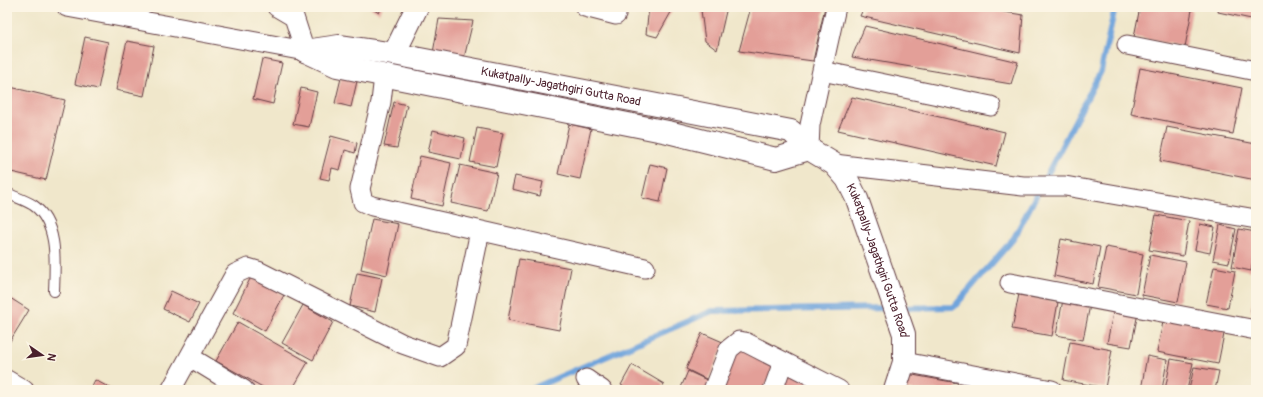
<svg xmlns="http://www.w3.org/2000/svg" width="1263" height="397" viewBox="0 0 1263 397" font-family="Pangolin,sans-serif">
  <rect width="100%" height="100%" fill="#fcf5e5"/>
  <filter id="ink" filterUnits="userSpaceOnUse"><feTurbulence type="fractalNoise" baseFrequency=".025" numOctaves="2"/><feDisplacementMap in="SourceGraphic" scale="8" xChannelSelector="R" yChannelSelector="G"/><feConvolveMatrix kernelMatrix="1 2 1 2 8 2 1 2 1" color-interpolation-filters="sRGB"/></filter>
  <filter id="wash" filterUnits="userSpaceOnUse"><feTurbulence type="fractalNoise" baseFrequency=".012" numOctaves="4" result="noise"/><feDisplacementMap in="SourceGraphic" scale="16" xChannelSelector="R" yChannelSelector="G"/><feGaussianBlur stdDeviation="0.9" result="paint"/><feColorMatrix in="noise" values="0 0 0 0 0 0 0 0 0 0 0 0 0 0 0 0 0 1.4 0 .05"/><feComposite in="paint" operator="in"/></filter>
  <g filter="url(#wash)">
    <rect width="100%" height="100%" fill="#f0e7cb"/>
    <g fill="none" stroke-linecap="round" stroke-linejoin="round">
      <!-- stream -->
      <path stroke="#70a4dc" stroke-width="6" d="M529 390 712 311 954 307 1014 238 1101 71 1115 7"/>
    </g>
    <g id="blocks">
      <!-- building -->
      <path fill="#e39f98" d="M369 7H382L379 13Z
        M649 7H674L657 37 646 34Z
        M727 7 717 50 705 41 701 10 691 7Z
        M751 7H825L813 61 739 51Z
        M864 7H974L1023 15 1020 53 860 16Z
        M1140 7H1179L1192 10 1185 47 1134 37Z
        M1219 7H1256V20L1218 12Z
        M439 19 473 21 464 58 433 53Z
        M865 26 1018 62 1011 84 852 57Z
        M85 37 108 42 98 89 75 84Z
        M127 41 154 46 144 96 116 90Z
        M262 59 282 63 273 104 253 99Z
        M1140 68 1242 88 1233 134 1131 114Z
        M342 74 358 77 351 107 335 103Z
        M10 87 65 100 46 180 7 171V98Z
        M301 88 317 92 309 127 293 124Z
        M852 97 1005 132 996 166 838 130Z
        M394 102 407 105 397 148 384 146Z
        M569 124 591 129 580 179 558 174Z
        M1167 127 1256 144V180L1160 161Z
        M477 128 503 133 496 167 470 162Z
        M433 130 465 138 461 159 428 152Z
        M331 136 357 143 355 153 345 150 340 170 332 168 329 180 320 178Z
        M420 156 451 163 442 206 411 199Z
        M650 164 667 168 660 202 642 198Z
        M460 165 497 173 488 211 451 203Z
        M515 176 543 182 540 196 512 189Z
        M1156 215 1189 221 1183 256 1149 250Z
        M372 219 398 224 387 275 361 269Z
        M1200 224 1215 227 1210 253 1195 250Z
        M1220 225 1236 229 1229 263 1213 260Z
        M1239 229 1256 232V246L1251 271 1232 267Z
        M1061 239 1100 247 1093 284 1054 276Z
        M1106 247 1143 254 1136 294 1098 287Z
        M1150 255 1186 262 1178 302 1142 295Z
        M519 259 571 268 559 330 508 320Z
        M1214 267 1235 271 1228 308 1206 304Z
        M357 273 382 278 375 312 350 306Z
        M251 277 284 295 265 331 233 313Z
        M1255 281 1256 282V311H1251Z
        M171 291 199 304 190 322 163 309Z
        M1019 294 1058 302 1052 336 1012 329Z
        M7 296 29 310 7 346Z
        M1063 300 1090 305 1083 340 1056 335Z
        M303 305 333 322 313 360 282 343Z
        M1114 308 1138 313 1131 347 1107 343Z
        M1164 317 1225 329 1218 364 1157 352Z
        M238 322 308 362 292 390H268L216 361Z
        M702 333 725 343 708 380 686 369Z
        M1070 342 1112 350 1105 388 1063 380Z
        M736 344 776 362 764 390H716Z
        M1147 356 1167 360 1162 390H1141Z
        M1171 359 1193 363 1187 390H1165Z
        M632 365 664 384 660 390H630L621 385Z
        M1194 367 1219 371 1215 390H1189Z
        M688 371 715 384 712 390H680Z
        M786 371 822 390H778Z
        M907 374 958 383 956 390H904Z
        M95 380 114 390H90Z"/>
    </g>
  </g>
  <g filter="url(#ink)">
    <use href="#blocks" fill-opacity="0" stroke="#633d43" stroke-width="1"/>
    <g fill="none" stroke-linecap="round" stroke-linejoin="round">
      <!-- lane casing -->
      <g stroke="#633d43" stroke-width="12">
        <path id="lane" d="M7 193C15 197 25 200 33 205 59 223 55 264 54 291"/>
      </g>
      <!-- street casing -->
      <g stroke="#633d43" stroke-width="21">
        <path id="street" d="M67 7 305 51 294 17 277 7
          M585 7 616 15 617 7
          M1127 45 1256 71
          M822 71 991 106
          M384 76 381 102 360 189 363 202 372 206 645 268
          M809 149 810 125 836 7
          M834 164 1023 186H1065L1256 219
          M1010 283 1256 330
          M190 357 244 390
          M904 362 1052 390
          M586 379 602 390
          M7 380 24 390
          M171 390 235 274 248 268 258 271 403 344 440 357 456 346 480 231
          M713 390 729 349 739 341 745 342 839 390
          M773 390 783 362"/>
      </g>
      <!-- secondary casing -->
      <g stroke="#633d43" stroke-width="24">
        <g id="secondary">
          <path id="s1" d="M305 51 339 46 394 54 791 131 809 149 834 164 847 179 857 199 904 334V362L895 390"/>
          <path d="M305 51 337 66 668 132 776 159 809 149"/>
          <path d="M394 54 417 7"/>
        </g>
      </g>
      <!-- lane -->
      <use href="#lane" stroke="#fff" stroke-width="10"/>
      <!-- street -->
      <use href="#street" stroke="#fff" stroke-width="19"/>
      <!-- secondary -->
      <use href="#secondary" stroke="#fff" stroke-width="22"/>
    </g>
  </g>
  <g text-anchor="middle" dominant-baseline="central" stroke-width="4" stroke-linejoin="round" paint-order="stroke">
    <!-- street labels -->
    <g font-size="12" fill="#4a1f2b" stroke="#fcf5e5">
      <text stroke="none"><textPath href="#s1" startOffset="260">Kukatpally-Jagathgiri Gutta Road</textPath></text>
      <text stroke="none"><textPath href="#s1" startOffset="656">Kukatpally-Jagathgiri Gutta Road</textPath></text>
    </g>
  </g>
  <!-- margin -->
  <rect width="1263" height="397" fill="none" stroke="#fcf5e5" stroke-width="24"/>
  <!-- north arrow -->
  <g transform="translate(42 355) rotate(103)" stroke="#fcf5e5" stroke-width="3" paint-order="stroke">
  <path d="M0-3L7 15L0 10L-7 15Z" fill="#4a1f2b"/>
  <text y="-6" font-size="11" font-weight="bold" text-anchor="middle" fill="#4a1f2b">N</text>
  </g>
</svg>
